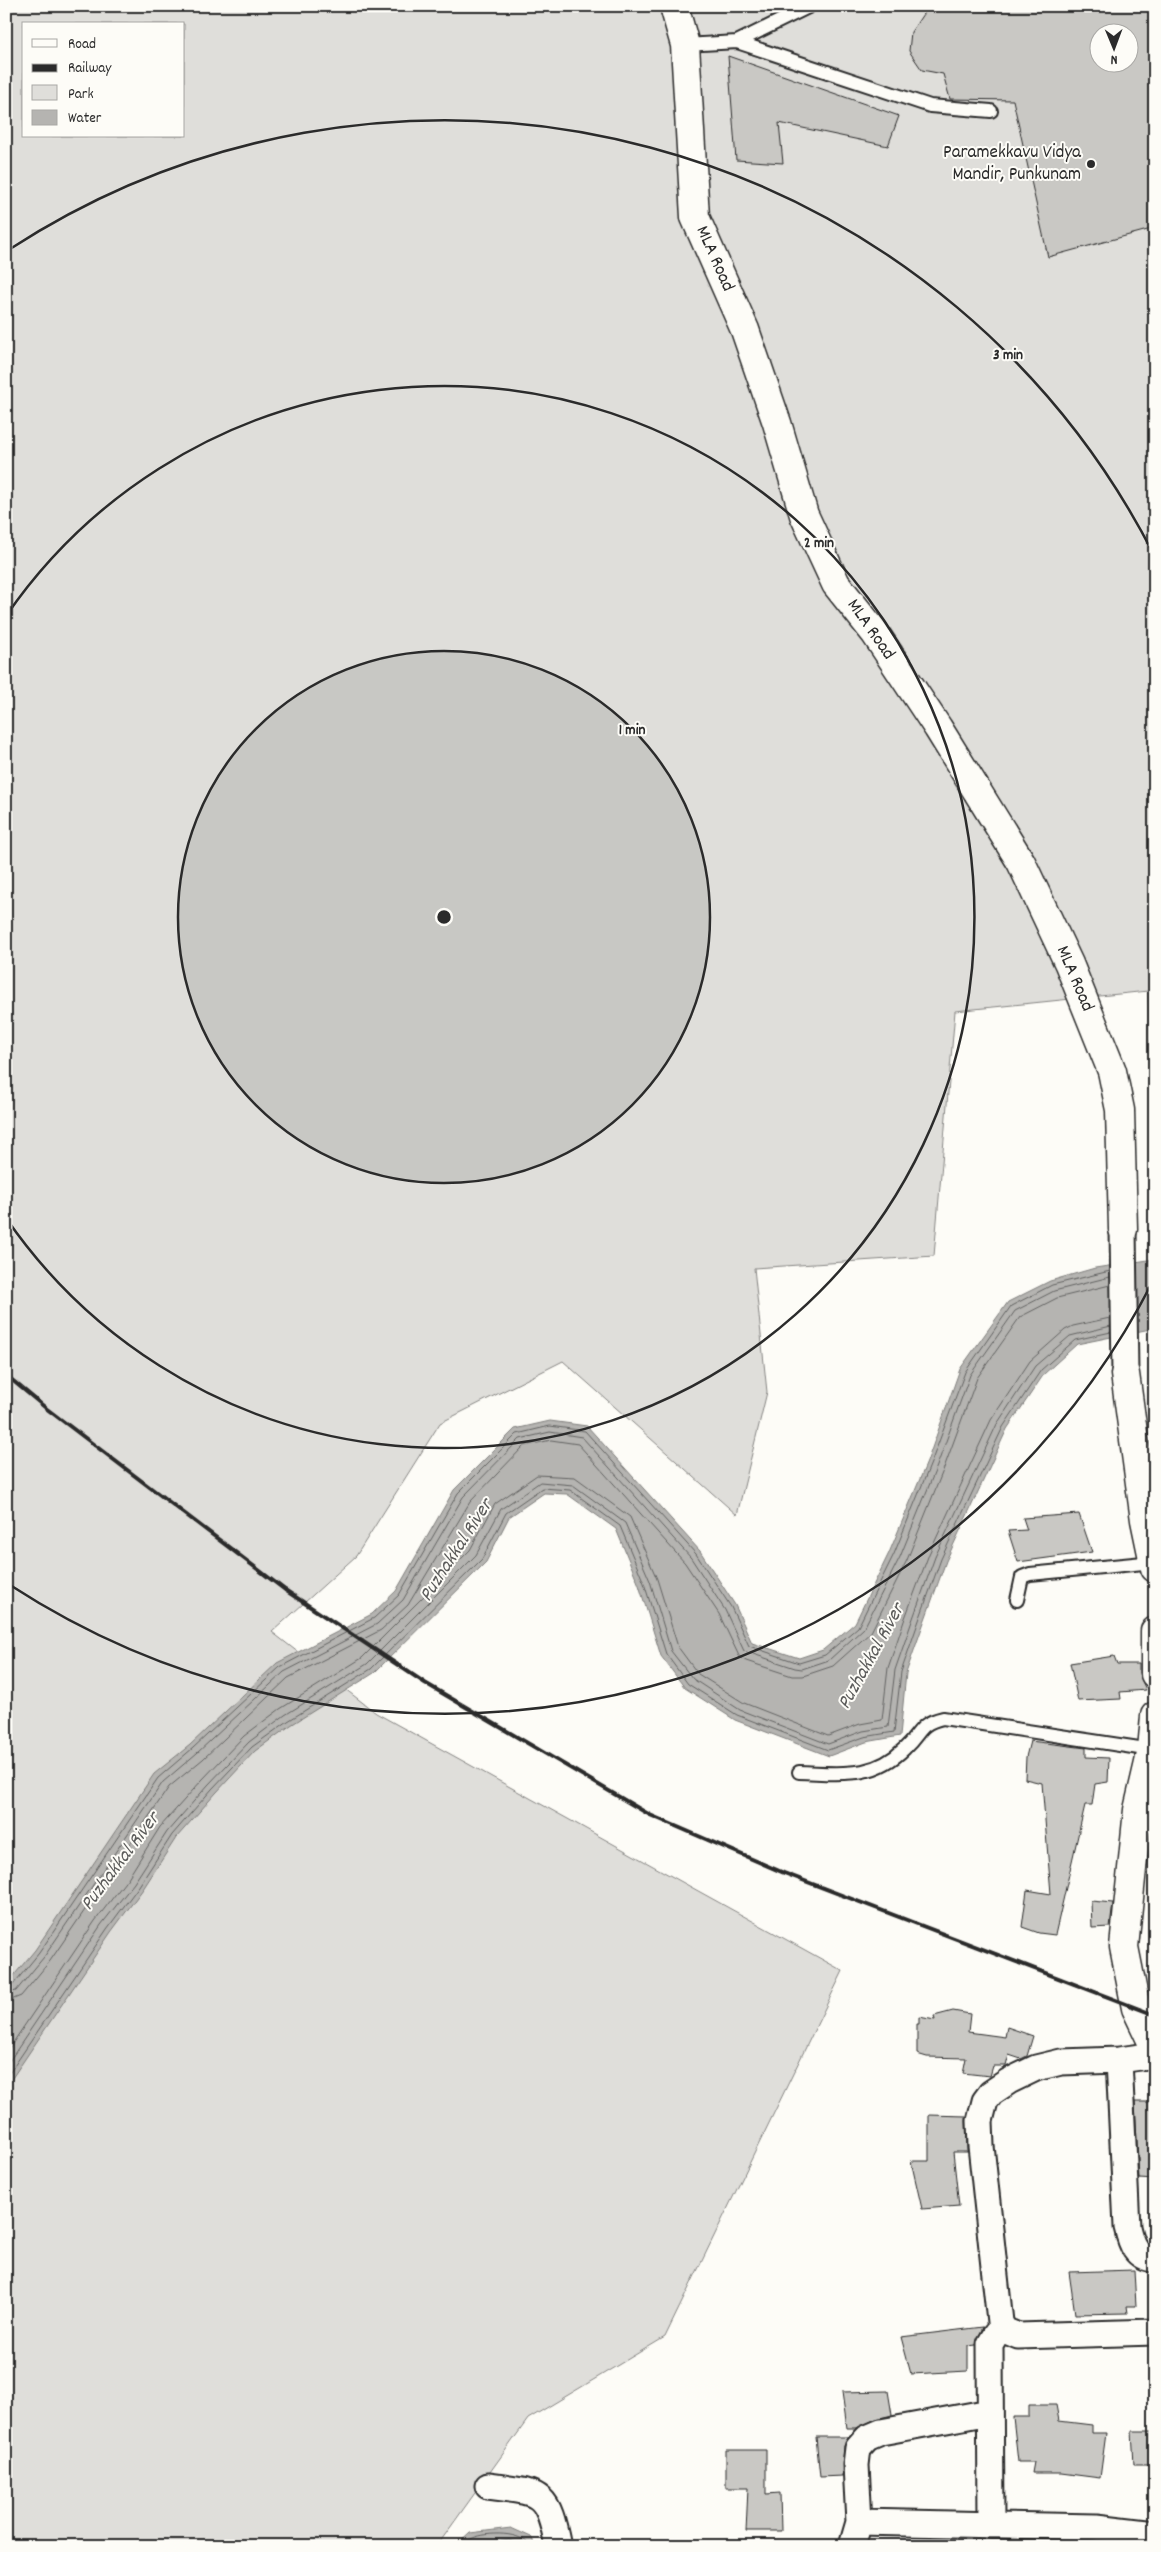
<svg xmlns="http://www.w3.org/2000/svg" width="1161" height="2552" viewBox="0 0 1161 2552" font-family="Dekko,sans-serif">
  <rect width="100%" height="100%" fill="#fdfcf7"/>
  <filter id="ink" filterUnits="userSpaceOnUse"><feTurbulence type="fractalNoise" baseFrequency=".02" numOctaves="2"/><feDisplacementMap in="SourceGraphic" scale="10" xChannelSelector="R" yChannelSelector="G"/><feConvolveMatrix kernelMatrix="1 2 1 2 8 2 1 2 1" color-interpolation-filters="sRGB"/></filter>
  <g filter="url(#ink)">
    <!-- green -->
    <path fill="#dfdeda" stroke="#858482" fill-rule="evenodd" d="M6 6H1155V1268L1148 991 955 1011 934 1256 754 1268 767 1392 737 1515 563 1361 440 1423 356 1556 272 1632 376 1713 843 1971 665 2337 528 2419 437 2546H6ZM24 24H184V136H24ZM1098 32H1128V62H1098Z"/>
    <!-- water -->
    <path fill="#b5b4b1" stroke="#7e7d7b" d="M1155 1259V1328L1077 1344 1044 1374 1007 1429 946 1561 923 1625 906 1673 900 1736 866 1742 829 1756 735 1720 685 1688 661 1656 639 1585 616 1529 567 1494 544 1493 509 1517 486 1562 374 1673 291 1725 255 1751 216 1793 176 1838 143 1889 111 1932 6 2087V1985L35 1950 154 1774 190 1745 277 1663 372 1614 396 1591 454 1490 515 1429 550 1421 587 1426 700 1551 735 1605 752 1643 799 1658 823 1650 855 1623 889 1553 927 1462 960 1369 1008 1302 1050 1281 1095 1268Z
      M511 2528 531 2537 536 2546H456L470 2533Z"/>
    <g fill="none" stroke-linecap="round" stroke-linejoin="round">
      <!-- shore -->
      <path stroke="#626261" stroke-width="1" d="M6 1988 12 1986 39 1953 158 1778 193 1748 280 1667 374 1618 399 1595 458 1493 517 1434 550 1426 585 1431 696 1554 731 1607 749 1646 799 1663 825 1655 858 1627 894 1554 931 1463 965 1372 1011 1306 1052 1285 1110 1271
        M6 1994 16 1991 44 1957 163 1782 197 1753 284 1672 377 1624 403 1600 463 1497 520 1439 550 1432 582 1437 691 1558 725 1610 744 1651 795 1668 802 1669 829 1660 864 1628 900 1557 937 1466 970 1375 1015 1311 1054 1291 1110 1277
        M6 2002 21 1996 50 1961 169 1787 203 1759 288 1678 381 1630 408 1605 470 1502 524 1446 551 1440 578 1444 685 1563 719 1614 739 1656 746 1661 792 1676H803L833 1666 871 1632 907 1560 944 1468 977 1378 1020 1317 1057 1298 1110 1285
        M6 2053 95 1921 128 1878 160 1827 202 1780 244 1736 280 1709 362 1658 470 1550 495 1504 537 1475 575 1477 630 1517 657 1579 678 1647 698 1674 744 1703 828 1736 860 1724 882 1720 888 1668 905 1618 929 1554 991 1420 1030 1361 1065 1330 1073 1326 1110 1318
        M6 2066 101 1925 134 1883 167 1832 208 1785 249 1742 285 1715 367 1664 476 1555 501 1509 540 1482 573 1485 625 1523 650 1581 671 1651 693 1679 740 1710 828 1744 863 1731 888 1727 895 1670 912 1621 935 1557 997 1424 1035 1366 1070 1336 1111 1326
        M6 2078 107 1929 139 1886 172 1835 212 1789 252 1747 288 1721 371 1669 482 1559 506 1513 542 1488 570 1490 620 1526 644 1583 666 1654 688 1684 737 1715 828 1750 864 1737 894 1732 901 1672 918 1623 941 1559 1003 1427 1041 1370 1075 1340 1111 1332
        M463 2546C466 2543 469 2539 473 2538 487 2532 522 2531 530 2546
        M473 2546 509 2540 523 2546"/>
    </g>
    <!-- building -->
    <path fill="#c9c8c4" stroke="#2b2b2b" fill-rule="evenodd" d="M934 6H1155V228L1048 257 1013 100 950 99 943 74 922 70 909 51 911 32 923 14ZM1098 32H1128V62H1098Z
      M728 56 899 116 888 146 779 123 783 163 736 160Z
      M1079 1514 1092 1552 1018 1562 1008 1531 1027 1530 1023 1518Z
      M1114 1656 1117 1664H1139V1674L1146 1690 1120 1692 1121 1699 1078 1701 1070 1663Z
      M1030 1741 1086 1748V1757L1109 1758 1108 1782 1095 1784 1092 1805H1085L1055 1935 1039 1933 1022 1927 1027 1890 1051 1894 1042 1783 1025 1779 1026 1757Z
      M1091 1901 1113 1903 1110 1927 1092 1928Z
      M953 2011 970 2014 968 2032 1005 2037 1007 2027 1033 2036 1027 2056 1021 2059 1009 2055 1006 2066H993L990 2076 963 2073 966 2058 927 2057 917 2054V2024H919V2017L935 2020 934 2016Z
      M1135 2102H1155V2180L1139 2179Z
      M929 2115 966 2116 967 2152H953L959 2206 922 2209 911 2161H929Z
      M1134 2270 1136 2306H1127L1128 2313 1075 2314 1069 2272Z
      M983 2327 976 2345 968 2346V2371L911 2374 901 2337Z
      M888 2391 892 2415 876 2419 857 2428H847L842 2392Z
      M1029 2405H1056L1059 2421 1092 2425V2433H1106L1100 2478 1061 2473H1032L1034 2462H1018L1013 2417H1029Z
      M1132 2431H1155V2464H1134Z
      M816 2437H849L844 2446 842 2476 820 2477Z
      M726 2450H766V2494L780 2493 781 2531H746L748 2488H726Z"/>
    <g fill="none" stroke-linecap="round" stroke-linejoin="round">
      <!-- lane casing -->
      <g stroke="#2b2b2b" stroke-width="16">
        <path id="lane" d="M737 42 930 106 991 111
          M685 45 737 42 810 6
          M1017 1600 1022 1577 1030 1574 1154 1562
          M799 1772C840 1773 873 1780 905 1748 922 1732 918 1724 943 1718L1152 1750"/>
      </g>
      <!-- street casing -->
      <g stroke="#2b2b2b" stroke-width="29">
        <path id="street" d="M1123 1229 1125 1374
          M1155 2055 1119 2060 1061 2062 1036 2068 1009 2081 991 2093 985 2101 980 2121 981 2146 1000 2322 1004 2330 1018 2336 1155 2332
          M1119 2060 1127 2227C1131 2244 1135 2258 1155 2259
          M488 2486C541 2493 547 2490 558 2546
          M859 2522 1096 2527 1155 2534
          M991 2525 990 2344 996 2334 1004 2330
          M852 2546 859 2522 856 2465 858 2448 867 2438 881 2432 990 2412"/>
      </g>
      <!-- secondary casing -->
      <g stroke="#2b2b2b" stroke-width="31">
        <path id="secondary" d="M674 6 685 45 695 217 745 330 777 423 804 515 836 584 875 633 938 728 1021 862 1069 964 1112 1071 1120 1110 1123 1229
          M1125 1374 1145 1520 1155 1568
          M1155 1631V1674
          M1155 1716 1152 1750 1138 1810 1124 1947 1136 2008 1155 2048"/>
      </g>
      <!-- lane -->
      <use href="#lane" stroke="#fdfcf7" stroke-width="12"/>
      <!-- street -->
      <use href="#street" stroke="#fdfcf7" stroke-width="25"/>
      <!-- secondary -->
      <use href="#secondary" stroke="#fdfcf7" stroke-width="28"/>
      <!-- rail -->
      <path stroke="#2b2b2b" stroke-width="4" d="M6 1375 47 1409 285 1590 425 1683 650 1815 784 1873 1155 2015"/>
    </g>
  </g>
  <!-- distance rings -->
  <circle cx="444" cy="917" r="266" fill="#2b2b2b" fill-opacity=".12"/>
  <g fill="none" stroke="#2b2b2b" stroke-width="2.5">
    <circle cx="444" cy="917" r="266"/>
    <path d="M6 616A531 531 0 1 1 6 1218"/>
    <path d="M1154 1279A797 797 0 0 1 10 1585M10 249A797 797 0 0 1 1154 555"/>
  </g>
  <!-- markers -->
  <circle fill="#2b2b2b" stroke="#fdfcf7" stroke-width="2" cx="1091" cy="164" r="5"/>
  <g text-anchor="middle" dominant-baseline="central" stroke-width="4" stroke-linejoin="round" paint-order="stroke">
    <!-- poi labels -->
    <g font-size="19" fill="#2b2b2b" stroke="#fdfcf7" text-anchor="end">
      <text x="1081" y="153">Paramekkavu Vidya<tspan x="1081" dy="22">Mandir, Punkunam</tspan></text>
    </g>
    <!-- street labels -->
    <g font-size="19" fill="#2b2b2b" stroke="#fdfcf7">
      <text transform="translate(714 259) rotate(66)">MLA Road</text>
      <text transform="translate(870 630) rotate(55)">MLA Road</text>
      <text transform="translate(1074 979) rotate(67)">MLA Road</text>
    </g>
    <!-- water labels -->
    <g font-size="20" font-style="italic" fill="#5b5b5a" stroke="#fdfcf7">
      <text transform="translate(457 1551) rotate(-57)">Puzhakkal River</text>
      <text transform="translate(872 1657) rotate(-61)">Puzhakkal River</text>
      <text transform="translate(121 1862) rotate(-53)">Puzhakkal River</text>
    </g>
  </g>
  <circle cx="444" cy="917" r="8" fill="#2b2b2b" stroke="#fdfcf7" stroke-width="2.5"/>
  <g font-size="15" text-anchor="middle" font-weight="bold" fill="#2b2b2b" stroke="#fdfcf7" stroke-width="4" stroke-linejoin="round" paint-order="stroke">
    <text x="1008" y="359">3 min</text>
    <text x="819" y="547">2 min</text>
    <text x="632" y="734">1 min</text>
  </g>
  <!-- margin -->
  <rect width="1161" height="2552" fill="none" stroke="#fdfcf7" stroke-width="25"/>
  <rect x="12" y="12" width="1136" height="2527" fill="none" stroke="#2b2b2b" stroke-width="2" filter="url(#ink)"/>
  <!-- legend -->
  <rect x="22" y="22" width="162" height="115" fill="#fdfcf7" stroke="#a9a8a5"/>
  <rect x="32" y="39" width="25" height="8" fill="#fdfcf7" stroke="#a9a8a5"/>
  <text x="68" y="48" font-size="15" fill="#2b2b2b">Road</text>
  <rect x="32" y="64" width="25" height="8" fill="#2b2b2b" stroke="#a9a8a5"/>
  <text x="68" y="72" font-size="15" fill="#2b2b2b">Railway</text>
  <rect x="32" y="85" width="25" height="15" fill="#dfdeda" stroke="#a9a8a5"/>
  <text x="68" y="98" font-size="15" fill="#2b2b2b">Park</text>
  <rect x="32" y="110" width="25" height="15" fill="#b5b4b1" stroke="#a9a8a5"/>
  <text x="68" y="122" font-size="15" fill="#2b2b2b">Water</text>
  <!-- north arrow -->
  <g transform="translate(1114 48) rotate(179)"><circle r="24" fill="#fdfcf7" stroke="#a9a8a5"/>
  <path d="M0-4L9 19L0 12L-9 19Z" fill="#2b2b2b"/>
  <text y="-8" font-size="14" font-weight="bold" text-anchor="middle" fill="#2b2b2b">N</text>
  </g>
</svg>
